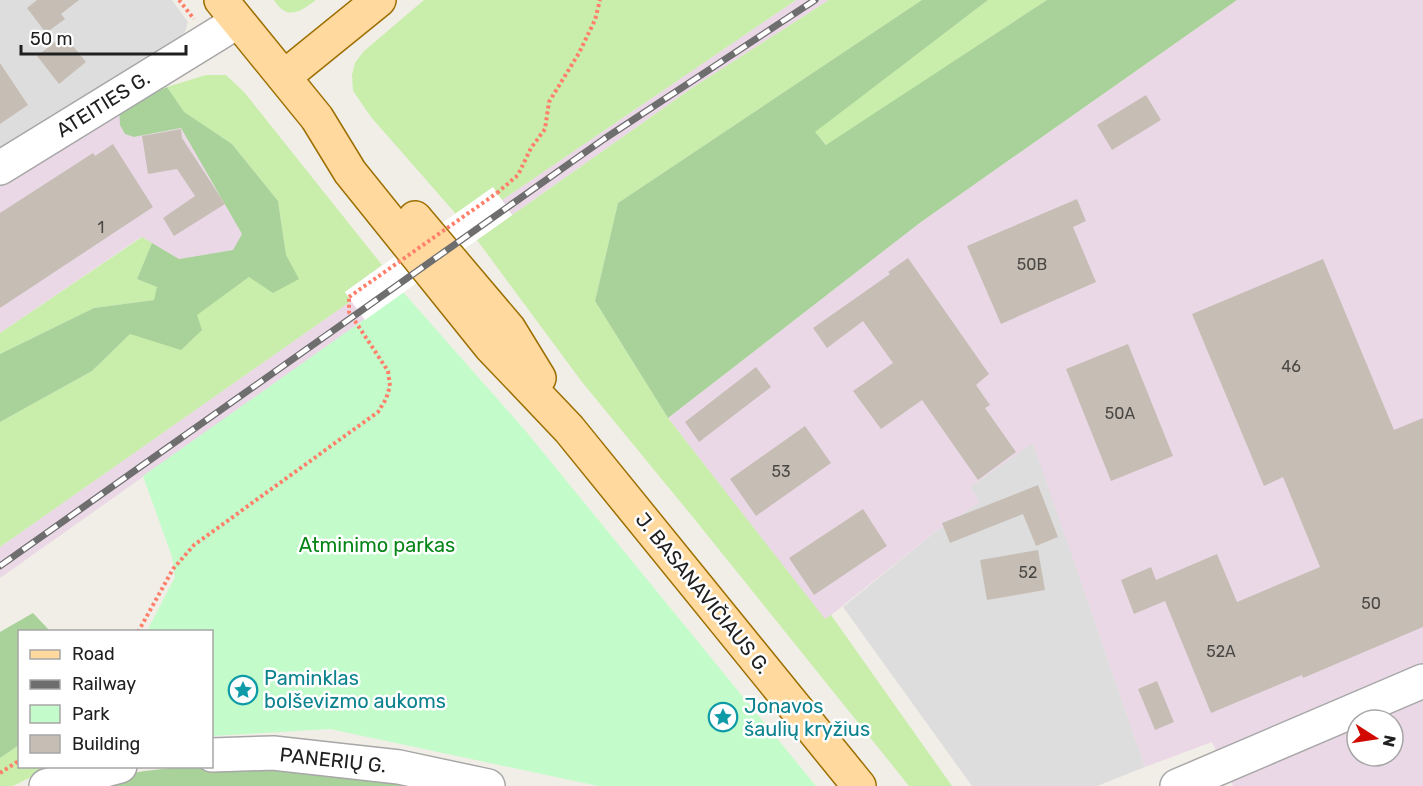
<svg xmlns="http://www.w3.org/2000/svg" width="1423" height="786" viewBox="0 0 1423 786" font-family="Rubik,sans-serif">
  <rect width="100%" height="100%" fill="#f1eee7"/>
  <!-- residential -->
  <path fill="#dedddd" d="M0 0H172L188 22 185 32 177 40 0 149Z
    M1033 442 1145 767 1097 786H972L843 607 935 532 979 502 970 487Z"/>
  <!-- industrial -->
  <path fill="#ebd8e6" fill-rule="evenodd" d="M796 0H829L692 88 512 215 502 200Z
    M1237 0H1423V786H1233L1212 742 1145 767 1033 443 970 487 980 502 935 532 825 620 668 418 921 222ZM1357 720H1393V756H1357Z
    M119 108 134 137 181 128 242 234 234 250 179 259 141 237 0 333V184Z
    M351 301 365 320 0 578V547Z"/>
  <!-- grass -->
  <path fill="#c9edab" d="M274 0H316C300 12 287 21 274 0Z
    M424 0H796L502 200 493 188 456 214 371 117 353 91 352 75 355 63 363 52Z
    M829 0H922L618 203 595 301 668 418 825 619 831 615 952 786H909L696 521 582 382 477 240 692 88Z
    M988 0H1047L827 145 814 132Z
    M206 75H226L244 92 382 265 345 292 351 301 0 547V422L92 371 130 334 196 315 249 277 286 255 278 201 232 144 183 112 167 87Z
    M142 237 152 243 137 279 158 287 154 300 94 308 0 354V333Z
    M19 745 20 766 51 767 13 786H0V758Z"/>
  <!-- forest -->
  <path fill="#a8d29a" d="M922 0H988L815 132 826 145 1047 0H1237L921 222 668 418 595 301 618 203Z
    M167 87 184 112 232 144 278 201 286 255 299 279 273 293 249 277 197 315 202 330 181 350 130 334 92 371 0 422V354L94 308 154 300 157 287 137 279 152 243 179 259 233 250 242 234 181 128 134 137 125 134 120 125 119 108Z
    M33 613 50 631 20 632 19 745 0 758V632Z
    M262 765 442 786H81C137 766 202 766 262 765Z"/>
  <!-- park -->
  <path fill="#c3fcca" d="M403 292 524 429 816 786H598L330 729 212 736V632L147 631 175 577 172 557 143 476Z"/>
  <!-- pier -->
  <path fill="#fff" d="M493 187 512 215 365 320 345 292Z"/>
  <!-- building -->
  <path fill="#c6beb5" d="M37 0H79L61 14 65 19 46 33 27 8Z
    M64 35 86 62 59 84 37 56Z
    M0 63 28 105 0 124Z
    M1146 95 1161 120 1112 150 1097 125Z
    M181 129 182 138 225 204 174 236 163 218 195 196 177 169 148 174 142 136Z
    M113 144 153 207 0 308V213L93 153 95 156Z
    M1077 199 1086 221 1073 227 1096 282 1001 324 967 246Z
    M908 258 989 374 976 385 990 405 985 408 1016 452 978 480 922 400 881 429 853 391 893 363 863 321 827 348 813 328 890 274 888 272Z
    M1323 259 1394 430 1423 418V627L1303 678 1302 675 1211 713 1165 601 1134 614 1121 580 1151 567 1156 580 1217 554 1237 602 1320 567 1283 477 1264 486 1192 314Z
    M1128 344 1173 456 1111 481 1066 369Z
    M756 367 771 387 699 442 685 422Z
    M805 426 831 463 756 516 730 479Z
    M1038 485 1058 537 1036 546 1023 514 950 543 942 523Z
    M863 509 887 546 814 595 789 558Z
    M1038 550 1045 590 987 600 980 560Z
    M1157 681 1174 722 1155 730 1138 689Z"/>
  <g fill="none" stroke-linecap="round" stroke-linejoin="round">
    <!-- minor casing -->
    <g stroke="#a7a7a7" stroke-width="36">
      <path id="minor" d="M0 168 237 22
        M212 755 273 753 399 767 488 786
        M46 786 120 766
        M1177 786 1423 681"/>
    </g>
    <!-- major casing -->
    <g stroke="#9d6f00" stroke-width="36">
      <path id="major" d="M221 0 317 118 350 172 490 346 569 429 859 786
        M284 77 379 0
        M415 218 509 329 539 378"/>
    </g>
    <!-- path -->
    <path stroke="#ff7f6a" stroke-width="4" stroke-dasharray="3 3" stroke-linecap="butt" d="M179 0 194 19
      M497 193 518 175 531 148 545 129 549 102 579 53 595 20 600 0
      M138 632 173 569 194 545 378 412 386 399 390 386 388 371 349 312V297
      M0 773 20 760"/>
    <!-- minor -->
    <use href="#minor" stroke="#fff" stroke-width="33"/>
    <!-- major -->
    <use href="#major" stroke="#ffd99e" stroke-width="33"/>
    <!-- rail casing -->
    <g stroke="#6e6e6e" stroke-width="7">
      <path id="rail" d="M0 566 604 139 815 0"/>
    </g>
    <!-- rail -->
    <use href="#rail" stroke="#fff" stroke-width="4.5" stroke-dasharray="14" stroke-linecap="butt"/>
    <!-- path-bridge -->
    <path stroke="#ff7f6a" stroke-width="4" stroke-dasharray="3 3" stroke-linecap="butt" d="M349 297 497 193"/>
  </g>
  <!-- icons -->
  <defs>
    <g id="sight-ring" transform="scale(1.5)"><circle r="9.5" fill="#fff" stroke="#0f9aa8" stroke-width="1.5"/><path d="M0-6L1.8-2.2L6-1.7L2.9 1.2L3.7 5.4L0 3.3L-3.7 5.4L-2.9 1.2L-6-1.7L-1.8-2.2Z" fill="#0f9aa8"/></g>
  </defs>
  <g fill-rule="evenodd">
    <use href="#sight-ring" x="243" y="690"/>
    <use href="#sight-ring" x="723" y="717"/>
  </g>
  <g text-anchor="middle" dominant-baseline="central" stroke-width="5" stroke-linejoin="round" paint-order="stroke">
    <!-- number labels -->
    <g font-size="16" fill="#4a4845">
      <text x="101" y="227">1</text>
      <text x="1032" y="264">50B</text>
      <text x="1291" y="366">46</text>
      <text x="1120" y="413">50A</text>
      <text x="781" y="471">53</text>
      <text x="1028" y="572">52</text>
      <text x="1371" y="603">50</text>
      <text x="1221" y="651">52A</text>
    </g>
    <!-- street labels -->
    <g font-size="20" fill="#202020" stroke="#fff">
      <text transform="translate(103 104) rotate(-32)">ATEITIES G.</text>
      <text transform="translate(703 593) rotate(51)">J. BASANAVIČIAUS G.</text>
      <text transform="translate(333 760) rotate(6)">PANERIŲ G.</text>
    </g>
    <!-- park labels -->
    <g font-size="20" fill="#078617" stroke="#fff">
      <text x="377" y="545">Atminimo parkas</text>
    </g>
    <!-- culture labels -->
    <g font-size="20" fill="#0d838f" stroke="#fff" text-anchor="start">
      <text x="264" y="678">Paminklas<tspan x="264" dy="23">bolševizmo aukoms</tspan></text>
      <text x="744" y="706">Jonavos<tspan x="744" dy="23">šaulių kryžius</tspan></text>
    </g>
  </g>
  <!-- legend -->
  <rect x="18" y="630" width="195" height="138" fill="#ffffff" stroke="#a6a6a6" stroke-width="1.5"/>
  <rect x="30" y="650" width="30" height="9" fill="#ffd99e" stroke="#a6a6a6" stroke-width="1.5"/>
  <text x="72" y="660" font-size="18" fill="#202020">Road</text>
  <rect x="30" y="680" width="30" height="9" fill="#6e6e6e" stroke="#a6a6a6" stroke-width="1.5"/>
  <text x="72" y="690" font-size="18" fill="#202020">Railway</text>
  <rect x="30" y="705" width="30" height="18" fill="#c3fcca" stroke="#a6a6a6" stroke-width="1.5"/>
  <text x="72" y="720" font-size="18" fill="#202020">Park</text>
  <rect x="30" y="735" width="30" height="18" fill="#c6beb5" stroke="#a6a6a6" stroke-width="1.5"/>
  <text x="72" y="750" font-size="18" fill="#202020">Building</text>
  <!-- north arrow -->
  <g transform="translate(1375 738) rotate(102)"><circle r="28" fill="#ffffff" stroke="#a6a6a6" stroke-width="1.5"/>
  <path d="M0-4.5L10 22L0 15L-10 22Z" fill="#d10900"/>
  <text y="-9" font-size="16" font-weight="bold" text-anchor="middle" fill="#202020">N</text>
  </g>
  <!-- scale -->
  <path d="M21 45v9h165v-9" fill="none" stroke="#202020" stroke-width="3"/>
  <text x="30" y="45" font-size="18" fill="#202020" stroke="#ffffff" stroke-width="4.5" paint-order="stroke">50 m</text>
</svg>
